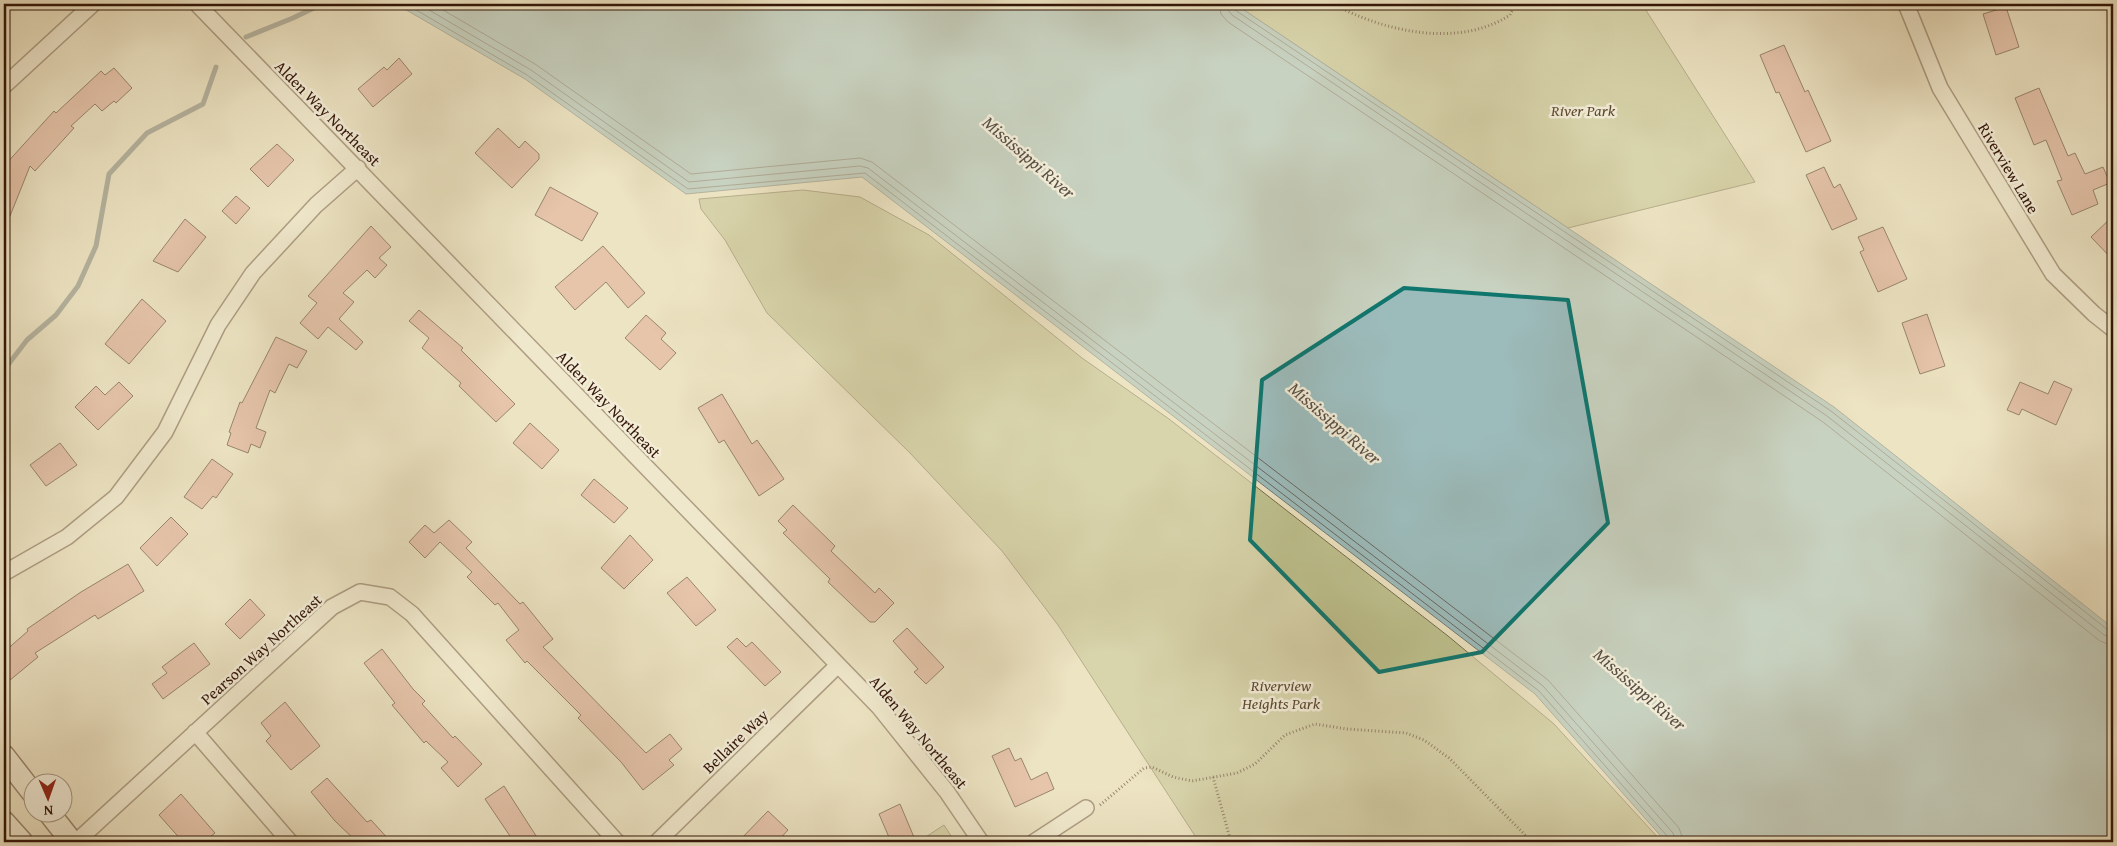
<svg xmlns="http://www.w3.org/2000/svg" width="2117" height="846" viewBox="0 0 2117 846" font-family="'Gentium Book Plus',serif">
  <rect width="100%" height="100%" fill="#ede4c3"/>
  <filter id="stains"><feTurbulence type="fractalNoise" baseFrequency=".004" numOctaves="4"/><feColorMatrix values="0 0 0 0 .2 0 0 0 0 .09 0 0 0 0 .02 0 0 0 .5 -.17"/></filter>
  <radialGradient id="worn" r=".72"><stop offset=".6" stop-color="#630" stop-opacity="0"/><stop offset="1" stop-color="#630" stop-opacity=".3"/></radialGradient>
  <!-- green -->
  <path fill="#bec28f" stroke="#786c4b" d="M1235 4H1642L1755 182 1568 228Z
    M803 190 860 197 929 235 1082 358 1169 419 1448 636 1554 724 1662 842H1199L1058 625 1002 551 910 453 767 313 725 240 701 209 699 199Z
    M944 825 955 842H918Z"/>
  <!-- water -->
  <path fill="#9cbcbc" stroke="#727974" d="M396 4H1235L1834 407 2113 628V842H1666L1535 694 862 177 686 194 525 79Z"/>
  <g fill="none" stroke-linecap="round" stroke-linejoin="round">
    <!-- shore -->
    <path stroke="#686862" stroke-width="1" d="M406 4 527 75 688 189 865 173 1539 691 1668 837 1670 842
      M419 4 531 70 689 182 860 166 868 168 1543 686 1673 833 1676 842
      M433 4 535 64 691 174 860 158 872 162 1548 680 1679 828 1684 842
      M1219 4 1221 14 1228 22 1823 422 2100 641 2113 646
      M1226 4 1228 10 1232 15 1827 416 2104 635 2113 638
      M1233 4 1235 10 1831 411 2108 630 2113 632"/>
    <!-- stream -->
    <path stroke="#727974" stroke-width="5" d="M246 37 293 18 322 4
      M4 370 27 340 56 315 78 286 96 246 109 174 147 133 203 104 216 67"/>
  </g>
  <!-- building -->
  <path fill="#de9f8f" stroke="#331507" d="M2006 7 2019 47 1996 55 1983 14Z
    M1784 45 1805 92 1808 90 1831 141 1806 152 1779 92 1776 93 1760 55Z
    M399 58 412 74 373 107 358 89 384 67 387 70Z
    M114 68 132 88 116 103 114 101 102 111 95 104 71 126 74 128 35 171 30 166 4 231V166L54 111 56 113 101 71 105 75Z
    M2039 88 2068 156 2075 153 2085 174 2103 167 2110 183 2093 190 2098 204 2072 215 2057 181 2062 180 2046 140 2034 145 2015 98Z
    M498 128 519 148 525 141 539 154V159L512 188 475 153Z
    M277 144 294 160 268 187 250 169Z
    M1824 167 1834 188 1840 184 1857 219 1832 230 1806 175Z
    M550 187 598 213 582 241 535 215Z
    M236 196 250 208 236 224 222 211Z
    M2113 216V260L2091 237Z
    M185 219 206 237 178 272 153 261Z
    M371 226 391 247 379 258 387 265 375 278 367 270 343 293 354 302 339 319 363 342 356 350 328 327 318 339 300 323 317 303 308 296Z
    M1883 227 1907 279 1878 292 1860 252 1864 250 1858 237Z
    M603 246 645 293 628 308 606 282 575 310 555 287Z
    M142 299 166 321 129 364 105 344Z
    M419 310 463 348 461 350 515 404 496 422 459 386 461 383 422 348 429 338 409 321Z
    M1927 314 1945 366 1920 374 1902 323Z
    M646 315 666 333 661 339 676 353 660 370 625 338Z
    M276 337 307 351 297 368 289 364 275 393 270 390 256 428 266 432 260 448 251 444 248 453 227 445 231 433 229 432 240 402 242 403Z
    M2054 381 2072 389 2056 425 2022 409 2019 415 2007 410 2020 382 2048 394Z
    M119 382 133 396 98 430 75 407 96 386 105 395Z
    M722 394 752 444 757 440 784 479 759 496 724 440 719 443 698 408Z
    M530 423 559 450 542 469 513 443Z
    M60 443 77 465 46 486 30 465Z
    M212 459 233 474 216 498 213 496 202 509 184 497Z
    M594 479 628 508 614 523 581 495Z
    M793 505 835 546 831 551 875 593 879 588 894 603 875 622H870L828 582 830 579 783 533 787 530 778 521Z
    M171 517 188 534 157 566 140 548Z
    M449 520 472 542 466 548 520 604 523 602 553 639 543 647 646 753 670 734 682 749 669 760 674 765 643 790 621 762 578 718 581 715 527 661 525 663 506 640 519 630 498 603 495 605 467 577 472 572 440 542 425 558 409 542 425 525 434 533Z
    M630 535 653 560 624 589 601 568Z
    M128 564 144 591 98 619 95 615 35 653 38 657 4 685V652L28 631 27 629 81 592Z
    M687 577 716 610 696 626 667 593Z
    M250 599 265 615 240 639 225 624Z
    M907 628 944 667 926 684 914 672 918 669 893 641Z
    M737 638 746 647 752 642 781 672 765 686 727 647Z
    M194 643 210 664 163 699 152 684 167 673 162 667Z
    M382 649 413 689 425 701 422 704 453 738 455 736 482 764 458 787 441 768 448 762 426 741 424 743 392 705 395 703 364 663Z
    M285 702 320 746 291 770 266 741 271 736 261 723Z
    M1009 748 1015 761 1021 758 1031 780 1047 772 1054 789 1015 807 992 756Z
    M327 778 367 822 371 820 391 842H357L335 821 311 792Z
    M504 786 540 842H514L485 799Z
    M181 794 215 833 204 842H183L159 815Z
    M900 804 916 842H891L879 814Z
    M768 811 788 830 777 842H738Z"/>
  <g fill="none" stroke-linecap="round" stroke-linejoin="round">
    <!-- minor casing -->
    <g stroke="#624936" stroke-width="18">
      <path id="minor" d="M197 4 879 707 947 792 981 842
        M1906 4 1940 88 2053 274 2094 314 2113 329
        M4 86 93 4
        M4 573 67 537 116 497 165 432 218 325 253 273 316 205 358 168
        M195 732 290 842
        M76 842 332 607 360 592 390 597 412 614 617 842
        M657 842 838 665
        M1034 842 1086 808"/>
    </g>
    <!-- secondary casing -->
    <g stroke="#331507" stroke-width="24">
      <path id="secondary" d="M4 756 32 792
        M50 814 72 842
        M4 822 22 842"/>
    </g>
    <!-- path -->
    <path stroke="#331507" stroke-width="3" stroke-dasharray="1 2.5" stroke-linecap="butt" d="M1333 4C1383 31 1458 49 1510 15L1515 4
      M1213 777 1231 842
      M1100 805 1144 768 1152 767 1173 777 1192 781 1237 773 1255 764 1285 735 1315 724 1347 729 1406 733 1424 740 1449 758 1532 842"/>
    <!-- minor -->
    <use href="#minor" stroke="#f3edd8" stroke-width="15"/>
    <!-- secondary -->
    <use href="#secondary" stroke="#f3edd8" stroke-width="21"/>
  </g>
  <!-- marked area -->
  <path d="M0 0H2117V846H0ZM1404 288 1568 300 1608 523 1482 652 1379 672 1250 540 1262 380Z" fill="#ede4c3" fill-opacity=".55" fill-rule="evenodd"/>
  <path fill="none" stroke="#0f766e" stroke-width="4" stroke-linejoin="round" d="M1404 288 1568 300 1608 523 1482 652 1379 672 1250 540 1262 380Z"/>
  <g text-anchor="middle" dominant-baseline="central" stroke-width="5" stroke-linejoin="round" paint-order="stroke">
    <!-- park labels -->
    <g font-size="16" font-style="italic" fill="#5d4930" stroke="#f3edd8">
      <text x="1583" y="110">River Park</text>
      <text x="1281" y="685">Riverview<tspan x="1281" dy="18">Heights Park</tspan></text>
    </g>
    <!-- street labels -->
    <g font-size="16" fill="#331507" stroke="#f3edd8">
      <text transform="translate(328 113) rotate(45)">Alden Way Northeast</text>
      <text transform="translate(2009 168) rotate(59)">Riverview Lane</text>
      <text transform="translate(609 404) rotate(46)">Alden Way Northeast</text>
      <text transform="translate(261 649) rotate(-42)">Pearson Way Northeast</text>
      <text transform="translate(919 732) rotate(50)">Alden Way Northeast</text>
      <text transform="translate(735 741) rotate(-44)">Bellaire Way</text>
    </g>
    <!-- water labels -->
    <g font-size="18" font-style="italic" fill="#584f46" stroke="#f3edd8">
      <text transform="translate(1029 157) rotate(41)">Mississippi River</text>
      <text transform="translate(1335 423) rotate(41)">Mississippi River</text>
      <text transform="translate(1640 689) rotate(41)">Mississippi River</text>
    </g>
  </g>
  <!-- margin -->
  <rect width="2117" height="846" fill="none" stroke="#ede4c3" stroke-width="20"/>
  <rect x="5" y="5" width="2107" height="836" fill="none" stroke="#331507" stroke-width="2.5"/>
  <rect x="10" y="10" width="2097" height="826" fill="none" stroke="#331507"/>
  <!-- north arrow -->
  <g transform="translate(48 798) rotate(178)"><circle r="24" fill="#f3edd8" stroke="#a69784"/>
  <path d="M0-4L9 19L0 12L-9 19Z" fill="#8f2418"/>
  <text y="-8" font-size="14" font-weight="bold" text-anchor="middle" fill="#331507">N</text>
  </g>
  <rect width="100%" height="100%" filter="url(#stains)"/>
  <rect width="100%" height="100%" fill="url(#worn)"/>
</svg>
